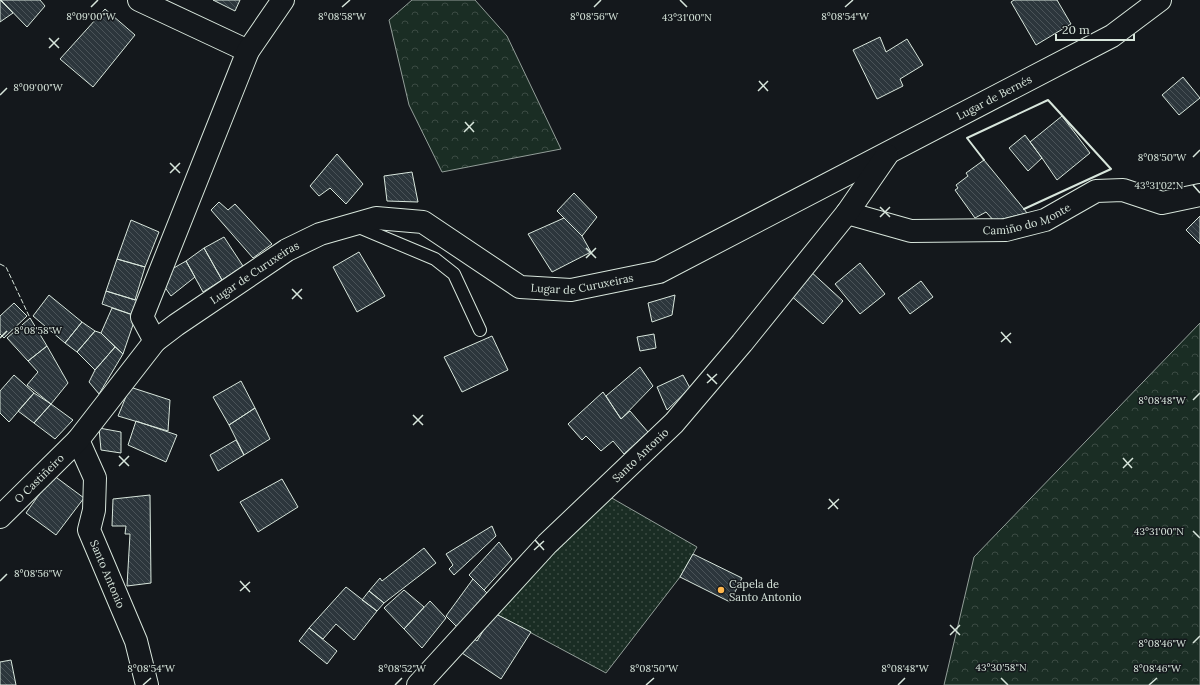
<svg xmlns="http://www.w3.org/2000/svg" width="1200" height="685" viewBox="0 0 1200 685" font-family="Lora,serif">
  <defs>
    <pattern id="forest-crowns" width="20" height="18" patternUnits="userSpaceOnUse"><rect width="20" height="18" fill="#1a2d24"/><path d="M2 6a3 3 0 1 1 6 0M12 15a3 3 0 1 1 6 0" fill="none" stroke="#3b4b43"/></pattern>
    <pattern id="park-dots" width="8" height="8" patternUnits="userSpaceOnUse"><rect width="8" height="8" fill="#1a2d24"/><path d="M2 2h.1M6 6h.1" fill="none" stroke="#3b4b43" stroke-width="1.8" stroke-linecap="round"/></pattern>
    <pattern id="building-back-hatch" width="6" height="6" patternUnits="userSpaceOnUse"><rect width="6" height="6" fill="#2c363c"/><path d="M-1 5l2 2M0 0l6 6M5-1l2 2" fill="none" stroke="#4a5358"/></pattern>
  </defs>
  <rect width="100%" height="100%" fill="#14181c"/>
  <!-- forest -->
  <path fill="url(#forest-crowns)" stroke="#939e99" d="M412 0H475L507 36 561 149 442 172 409 105 389 20Z
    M1200 323V685H944L974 557Z"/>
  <!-- park -->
  <path fill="url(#park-dots)" stroke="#939e99" d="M610 497 697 547 680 577 606 673 494 613 526 577Z"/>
  <!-- building -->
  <path fill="url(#building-back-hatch)" stroke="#d8e6dc" d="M0 0 13 13 0 22Z
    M1 0H40L45 6 27 27Z
    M213 0H240L235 11Z
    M1014 0H1057L1071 24 1036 45 1011 2Z
    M105 9 135 35 93 87 60 59Z
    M880 37 886 52 907 39 923 65 900 79 903 86 877 99 853 50Z
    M1183 77 1200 98 1179 115 1162 95Z
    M1062 116 1090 153 1057 180 1042 158 1030 142Z
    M1025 135 1042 158 1028 171 1009 148Z
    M337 154 363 184 346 204 330 188 319 196 310 186Z
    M984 160 1024 209 1027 213 1002 219 995 222 986 212 975 218 955 190 958 188 956 185 968 176 966 173Z
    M412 172 418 202 387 201 384 176Z
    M574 193 597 217 582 236 557 211Z
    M219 202 228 210 235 204 272 244 253 258 211 210Z
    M1200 216V244L1186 230Z
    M564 218 582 236 591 252 552 272 528 234Z
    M131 220 159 232 145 267 117 259Z
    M224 237 243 266 222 280 204 248Z
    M204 248 222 280 203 292 186 261Z
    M359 252 385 296 357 312 333 267Z
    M117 259 145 267 135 300 106 291Z
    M186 261 195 277 171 296 164 286 172 269Z
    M860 263 885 294 860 314 835 284Z
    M809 270 843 301 823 324 788 293Z
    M921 281 933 297 910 314 898 298Z
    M106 291 139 301 136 316 102 304Z
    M49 295 82 322 65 343 33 316Z
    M675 295 672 315 652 322 648 303Z
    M14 303 27 316 4 338 0 334V316Z
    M112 308 136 316 123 354 101 333Z
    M30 318 47 346 28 361 7 338Z
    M82 322 95 331 77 352 65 343Z
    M95 331 101 333 115 347 95 370 77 352Z
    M654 334 656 348 640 351 637 337Z
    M492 336 508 370 462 392 444 357Z
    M47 346 68 383 51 404 27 385 38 372 28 361Z
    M115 347 123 354 99 394 89 382 95 370Z
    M640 367 653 386 621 419 606 396Z
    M14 375 34 393 9 422 0 413V391Z
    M683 375 690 388 667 410 657 387Z
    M241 381 255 408 229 425 213 397Z
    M130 387 170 400 168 431 118 416Z
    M603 392 621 419 630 411 648 432 624 454 613 441 601 451 586 436 582 440 568 424Z
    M34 393 51 404 34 423 18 411Z
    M51 404 73 420 55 439 34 423Z
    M255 408 270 439 244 455 229 425Z
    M136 421 177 435 166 462 128 445Z
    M99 428 121 432V453L101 450Z
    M236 440 244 455 218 471 210 455Z
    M53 475 84 498 56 535 26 513Z
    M282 479 298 507 258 532 240 502Z
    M150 495 151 583 127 586 130 534H125L126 526H112L113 499Z
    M492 526 496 536 454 575 449 569 453 565 446 554Z
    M499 542 512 559 484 590 469 575Z
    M424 548 436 563 384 603 369 591 380 578 382 581Z
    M693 554 742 578 730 602 680 577Z
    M473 579 489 595 461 631 446 616Z
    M346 587 377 611 354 640 336 624 323 639 309 628Z
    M404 590 424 607 404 629 384 608Z
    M369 591 384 603 377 611 362 600Z
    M430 601 446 618 422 648 404 629Z
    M494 613 531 632 501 679 459 651 470 636 477 641Z
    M309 628 337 651 327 664 299 641Z
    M11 660 16 685H0V662Z"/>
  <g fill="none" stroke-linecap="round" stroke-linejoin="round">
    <!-- service casing -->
    <g stroke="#d8e6dc" stroke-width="14">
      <path id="service" d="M354 225 435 259 454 274 480 330"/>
    </g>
    <!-- minor casing -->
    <g stroke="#d8e6dc" stroke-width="24">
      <g id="minor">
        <path d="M139 0 248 51"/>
        <path id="s1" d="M847 213 911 231 1006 230 1045 220 1096 191 1123 190 1162 203 1200 195"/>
        <path d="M155 341 142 317 248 51 283 0"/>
        <path id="s2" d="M78 440 95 478 94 510 89 530 136 641 147 685"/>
        <path id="s3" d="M0 517 78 440 155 341 176 325 287 250 320 234 376 218 423 222 520 287 571 290 659 272 1112 36 1160 0"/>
        <path id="s4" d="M418 685 547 544 674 423 742 343 847 213 887 155"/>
      </g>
    </g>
    <!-- service -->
    <use href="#service" stroke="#14181c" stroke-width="12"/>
    <!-- minor -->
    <use href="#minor" stroke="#14181c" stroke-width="22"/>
    <!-- fence -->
    <path stroke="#d8e6dc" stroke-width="1" stroke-dasharray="5 2" stroke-linecap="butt" d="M0 264 6 267 30 318"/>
    <!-- wall -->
    <path stroke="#d8e6dc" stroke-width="2" d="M984 160 967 138 1048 100 1111 169 1024 209"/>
  </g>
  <!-- ticks -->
  <path fill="none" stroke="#d8e6dc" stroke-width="1.5" d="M680 0 687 7M91 7 98 0M342 7 350 0M594 7 601 0M845 7 853 0M49 38 59 48M49 48 59 38M759 81 768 91M758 91 768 81M0 95 7 88M465 122 474 132M464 132 474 122M1193 157 1200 150M170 163 180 173M170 173 180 163M1193 185 1200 193M880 207 890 217M880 217 890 207M586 248 596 258M586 258 596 248M292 289 302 299M292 299 302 289M1001 332 1011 343M0 338 7 331M1001 342 1011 333M707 374 717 384M707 383 717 374M1193 400 1200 393M413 415 423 425M413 425 423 415M119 456 129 466M1123 458 1132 468M119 466 129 456M1123 468 1133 458M829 499 838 509M828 509 839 499M1193 531 1200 538M535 540 544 550M534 550 544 541M0 581 7 574M240 581 250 592M240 591 250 582M950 625 960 635M950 635 960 625M1193 643 1200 636M1001 678 1008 685M143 685 151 678M395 685 402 678M646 685 654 678M898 685 905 678M1149 685 1157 678"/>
  <!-- markers -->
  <circle fill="#ffb74d" stroke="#14181c" stroke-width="1.5" cx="721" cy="590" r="4"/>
  <g text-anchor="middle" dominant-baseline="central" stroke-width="3" stroke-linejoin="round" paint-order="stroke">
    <!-- street labels -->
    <g font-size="11" fill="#d8e6dc" stroke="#14181c">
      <text stroke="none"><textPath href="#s3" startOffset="1173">Lugar de Bernés</textPath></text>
      <text stroke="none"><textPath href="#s1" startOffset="184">Camiño do Monte</textPath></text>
      <text stroke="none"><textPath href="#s3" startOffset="356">Lugar de Curuxeiras</textPath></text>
      <text stroke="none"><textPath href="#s3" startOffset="717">Lugar de Curuxeiras</textPath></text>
      <text stroke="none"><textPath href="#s4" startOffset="320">Santo Antonio</textPath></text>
      <text stroke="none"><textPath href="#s3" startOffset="55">O Castiñeiro</textPath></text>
      <text stroke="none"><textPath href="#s2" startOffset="142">Santo Antonio</textPath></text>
    </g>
    <!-- poi labels -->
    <g font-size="11" fill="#d8e6dc" stroke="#14181c" text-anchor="start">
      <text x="729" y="584">Capela de<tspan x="729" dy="13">Santo Antonio</tspan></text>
    </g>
  </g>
  <g font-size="10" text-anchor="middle" fill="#d8e6dc" stroke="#14181c" stroke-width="3" stroke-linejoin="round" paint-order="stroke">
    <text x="91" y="20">8°09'00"W</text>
    <text x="342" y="20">8°08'58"W</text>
    <text x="594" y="20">8°08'56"W</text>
    <text x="845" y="20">8°08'54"W</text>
    <text x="687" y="21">43°31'00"N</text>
    <text x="38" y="91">8°09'00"W</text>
    <text x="1162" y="161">8°08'50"W</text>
    <text x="1159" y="189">43°31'02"N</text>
    <text x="38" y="334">8°08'58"W</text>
    <text x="1162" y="404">8°08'48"W</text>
    <text x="1159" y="535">43°31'00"N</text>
    <text x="38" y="577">8°08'56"W</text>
    <text x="1162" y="647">8°08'46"W</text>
    <text x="1001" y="671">43°30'58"N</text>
    <text x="151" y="672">8°08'54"W</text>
    <text x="402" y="672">8°08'52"W</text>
    <text x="654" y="672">8°08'50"W</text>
    <text x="905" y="672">8°08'48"W</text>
    <text x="1157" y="672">8°08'46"W</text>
  </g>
  <!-- scale -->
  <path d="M1056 34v6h78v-6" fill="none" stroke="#d8e6dc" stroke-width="2"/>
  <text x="1062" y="34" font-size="12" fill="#d8e6dc" stroke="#14181c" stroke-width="3" paint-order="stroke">20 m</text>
</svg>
